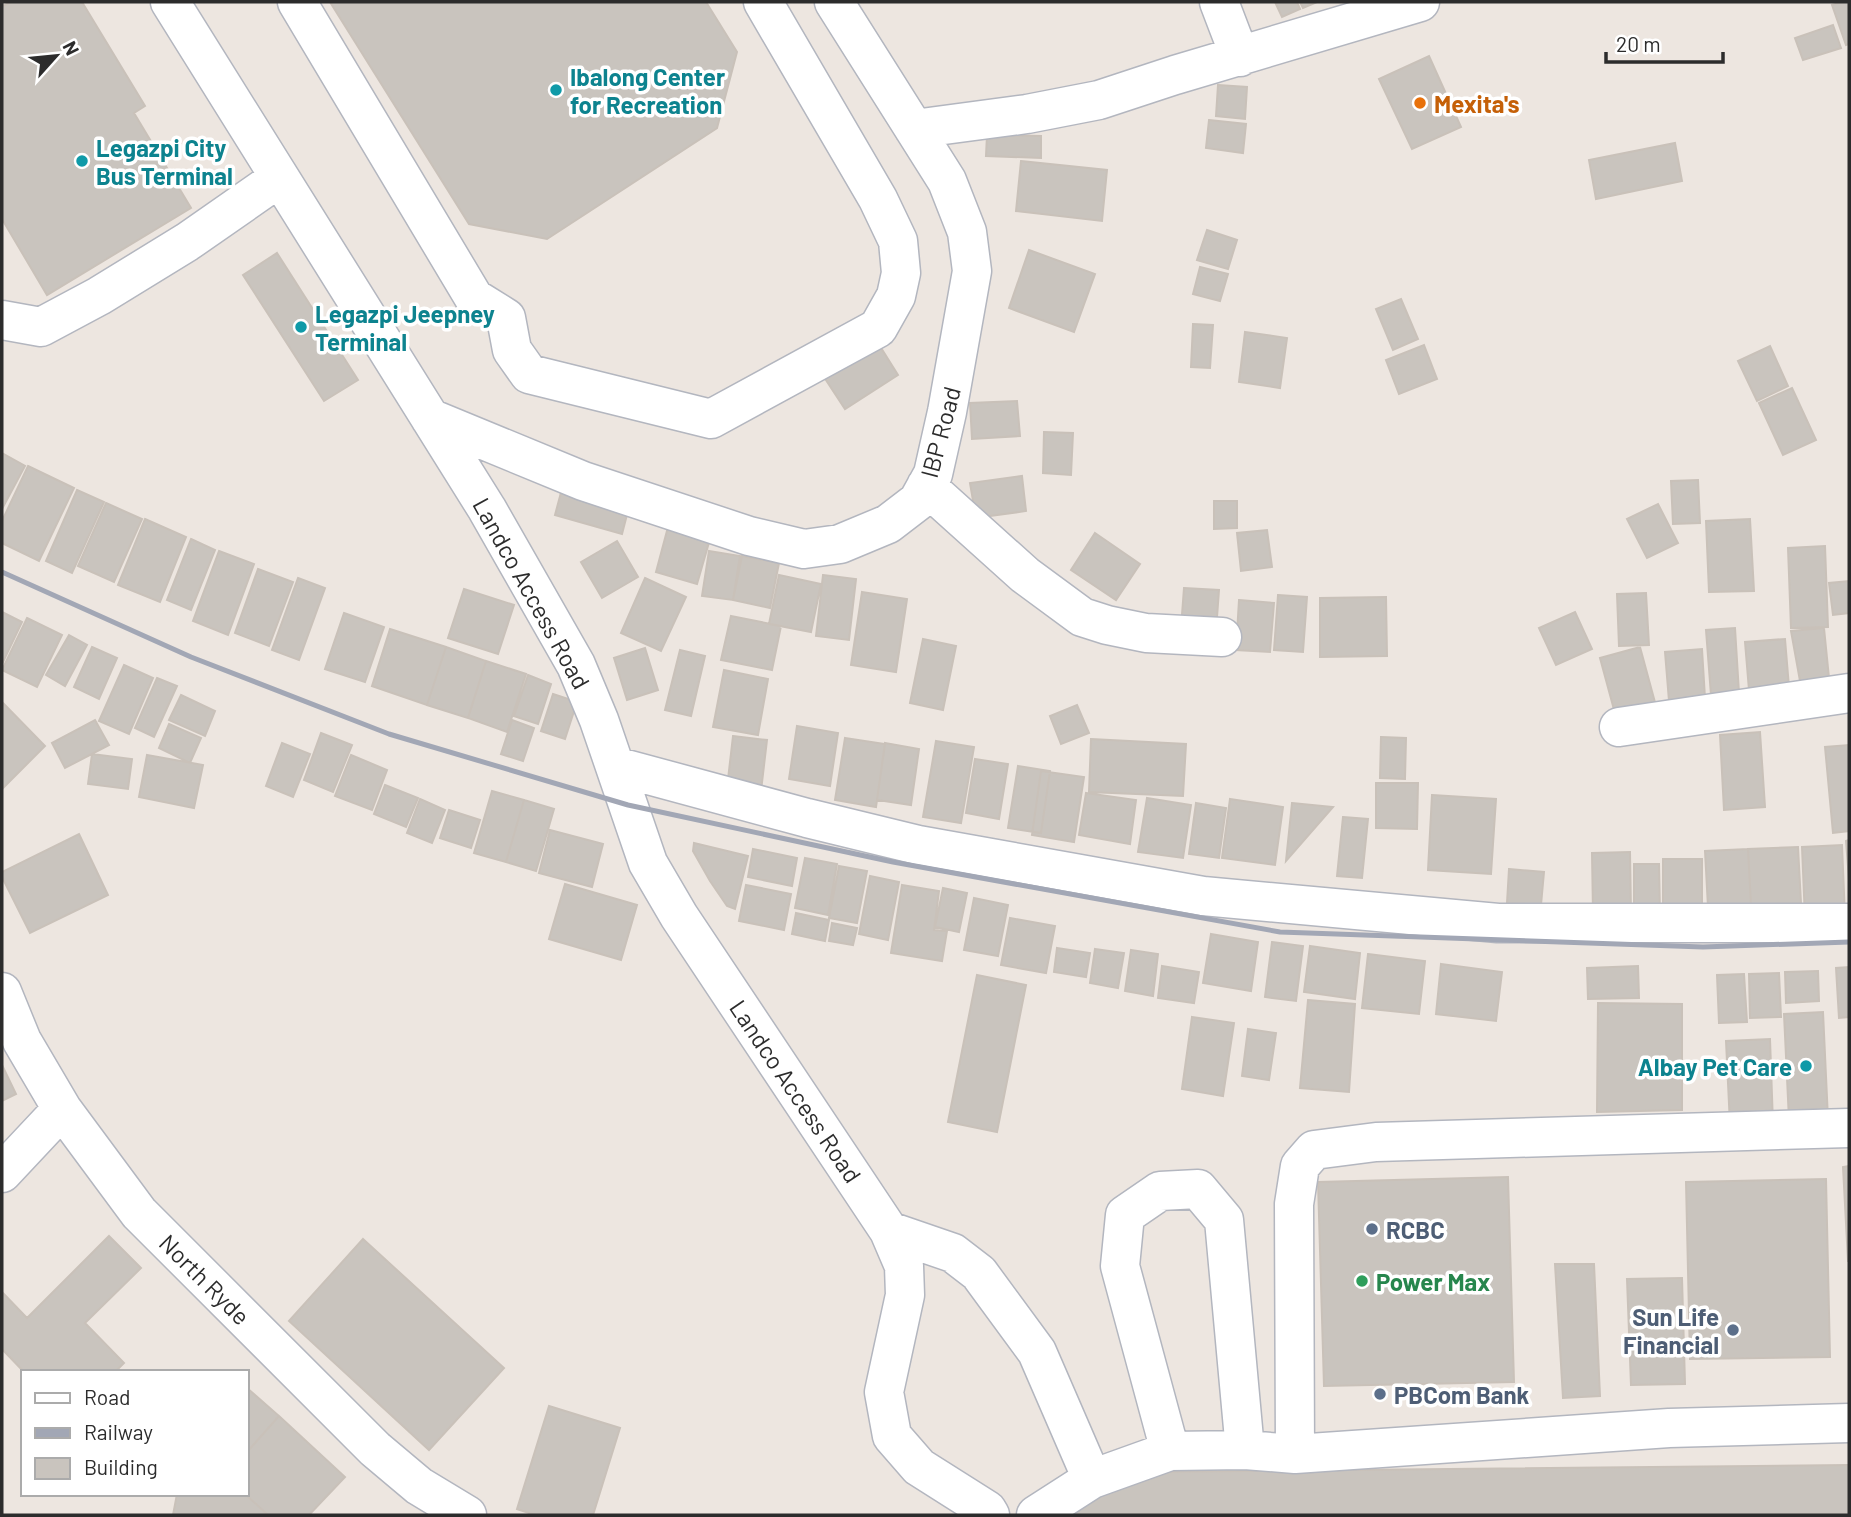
<svg xmlns="http://www.w3.org/2000/svg" width="1851" height="1517" viewBox="0 0 1851 1517" font-family="Barlow,sans-serif">
  <rect width="100%" height="100%" fill="#ede6e0"/>
  <!-- building -->
  <path fill="#c9c4be" stroke="#c9c1b9" stroke-width="2" d="M11 2H82L145 106 134 113 191 208 47 295 2 219V4L3 6Z
    M330 2H706L737 52 717 128 547 239 469 224Z
    M1275 2H1297L1300 9 1282 17Z
    M1300 2H1317L1303 8Z
    M1842 2H1849V44L1846 45 1832 5Z
    M1833 25 1841 48 1803 60 1795 38Z
    M1429 56 1461 127 1412 149 1379 79Z
    M1218 85 1247 87 1245 119 1216 116Z
    M1209 120 1246 124 1243 153 1206 148Z
    M987 135 1041 136V158L986 156Z
    M1675 143 1682 181 1596 199 1589 160Z
    M1021 161 1107 170 1102 221 1016 211Z
    M1207 230 1237 240 1228 269 1197 260Z
    M1029 250 1095 274 1074 332 1009 308Z
    M277 253 358 380 324 401 243 275Z
    M1200 267 1228 274 1220 301 1193 294Z
    M1401 299 1418 339 1393 350 1376 309Z
    M1193 324 1213 325 1210 368 1191 367Z
    M1245 332 1287 338 1280 388 1239 382Z
    M878 343 898 375 845 409 824 377Z
    M1424 345 1437 379 1399 394 1386 360Z
    M1770 346 1788 386 1757 401 1738 361Z
    M1792 388 1816 440 1783 455 1759 403Z
    M1017 401 1020 436 972 439 970 403Z
    M1044 432 1073 433 1071 475 1043 473Z
    M2 453 25 466 2 509Z
    M28 466 74 488 39 561 2 543V521Z
    M1022 476 1026 511 976 518 970 483Z
    M1698 480 1700 523 1673 524 1671 481Z
    M563 485 630 503 622 534 555 515Z
    M77 490 104 502 72 573 46 561Z
    M1214 501H1237V528L1214 529Z
    M106 503 142 519 114 582 78 566Z
    M1658 504 1678 543 1647 558 1627 519Z
    M145 519 186 537 160 602 118 585Z
    M1750 519 1754 591 1709 592 1706 521Z
    M668 527 710 539 697 584 656 572Z
    M1267 530 1272 567 1241 571 1237 533Z
    M1095 533 1140 564 1116 600 1071 570Z
    M191 539 215 550 191 610 167 600Z
    M617 541 638 577 602 598 581 562Z
    M1825 546 1828 627 1791 628 1788 548Z
    M219 551 254 564 228 635 193 621Z
    M709 551 740 556 733 600 702 596Z
    M742 556 779 563 770 608 733 600Z
    M258 569 293 582 269 646 235 633Z
    M779 575 821 584 811 632 769 624Z
    M823 575 856 579 849 640 816 636Z
    M298 578 325 588 299 660 272 650Z
    M645 578 686 597 661 651 621 633Z
    M1849 581V613L1833 615 1829 583Z
    M1184 588 1219 590 1216 631 1181 628Z
    M464 589 514 605 498 654 448 638Z
    M862 592 907 599 896 672 851 665Z
    M1646 593 1649 645 1619 646 1617 594Z
    M1278 595 1307 597 1303 652 1274 650Z
    M1386 597 1387 656 1320 657V598Z
    M1239 600 1274 603 1270 652 1236 650Z
    M2 612 22 622 2 664Z
    M1575 612 1592 649 1556 665 1539 628Z
    M344 613 384 627 365 682 325 669Z
    M731 616 781 626 772 670 721 660Z
    M27 618 62 635 37 687 2 670Z
    M1735 628 1739 693 1711 695 1706 630Z
    M1824 628 1830 688 1802 692 1791 631Z
    M390 629 446 647 427 705 372 686Z
    M69 635 87 645 65 686 46 675Z
    M923 639 956 646 943 710 910 703Z
    M1785 639 1789 687 1749 690 1745 642Z
    M92 647 117 658 99 699 74 687Z
    M446 647 486 661 468 718 427 705Z
    M1640 647 1656 706 1616 717 1600 658Z
    M645 648 658 690 627 700 614 658Z
    M1702 649 1705 698 1669 701 1665 652Z
    M680 650 705 656 691 716 665 710Z
    M486 661 526 674 507 732 468 718Z
    M124 665 153 678 129 734 99 721Z
    M724 670 768 679 758 735 713 727Z
    M528 675 551 684 538 724 514 716Z
    M157 678 177 686 154 737 135 728Z
    M553 694 577 702 565 739 541 731Z
    M181 695 215 711 205 736 169 720Z
    M2 702 45 746 2 789Z
    M1077 705 1089 733 1061 744 1050 716Z
    M95 720 109 745 65 768 52 743Z
    M512 720 534 728 523 761 501 754Z
    M169 724 201 738 190 763 159 748Z
    M797 726 838 733 830 786 789 779Z
    M1760 732 1765 807 1724 810 1720 735Z
    M321 733 352 745 333 792 304 780Z
    M733 736 767 740 761 791 727 788Z
    M1381 737 1406 738 1405 779 1380 778Z
    M845 738 885 744 876 807 835 800Z
    M1091 739 1186 744 1183 796 1089 792Z
    M936 741 974 747 961 823 923 817Z
    M282 743 310 754 293 797 266 786Z
    M885 743 919 749 911 805 877 800Z
    M1849 745V831L1833 833 1825 747Z
    M92 754 132 759 128 789 88 784Z
    M147 755 203 765 194 808 139 797Z
    M351 755 387 770 372 810 335 796Z
    M975 759 1008 764 999 819 966 813Z
    M1018 766 1050 771 1041 833 1008 828Z
    M1041 771 1084 777 1074 842 1032 835Z
    M1376 783H1418L1417 829 1376 828Z
    M385 785 418 798 406 827 374 814Z
    M492 791 524 800 506 862 474 853Z
    M1086 793 1136 800 1130 844 1079 835Z
    M1432 795 1496 799 1491 874 1428 870Z
    M1147 798 1191 805 1183 858 1138 852Z
    M420 799 445 810 432 843 407 833Z
    M1230 799 1283 807 1275 865 1222 858Z
    M524 800 554 809 536 871 506 862Z
    M1196 803 1226 808 1219 858 1189 854Z
    M1292 803 1333 807 1286 861Z
    M449 810 480 820 471 848 440 838Z
    M1343 817 1368 819 1362 878 1337 876Z
    M550 830 603 844 592 887 539 873Z
    M79 834 108 895 30 933 2 877V872Z
    M1849 840V879L1846 841Z
    M694 843 748 856 735 909 727 906 710 881 693 851Z
    M1842 845 1845 917 1805 919 1802 847Z
    M1798 847 1801 903 1751 905 1748 849Z
    M753 849 797 858 792 886 748 877Z
    M1748 849 1751 905 1708 907 1705 851Z
    M1630 852 1631 913H1593L1592 853Z
    M805 858 837 864 828 915 795 908Z
    M1663 859H1702V914H1663Z
    M1634 864H1659L1660 915H1634Z
    M839 866 867 871 857 923 829 918Z
    M1509 869 1544 872 1541 905 1507 903Z
    M870 876 899 882 888 940 859 934Z
    M565 884 637 905 621 960 549 939Z
    M746 885 791 894 784 930 739 921Z
    M902 885 939 891 934 930 947 931 942 961 891 953Z
    M943 888 967 893 959 932 935 927Z
    M974 898 1008 905 998 956 964 950Z
    M796 913 829 920 825 941 792 934Z
    M1010 918 1055 926 1046 973 1001 965Z
    M832 923 857 928 853 945 829 941Z
    M1211 934 1258 942 1251 991 1203 983Z
    M1272 942 1303 946 1296 1001 1265 997Z
    M1310 946 1360 953 1355 999 1304 992Z
    M1057 948 1090 953 1086 977 1054 972Z
    M1095 949 1124 953 1118 988 1090 983Z
    M1131 950 1158 954 1153 996 1125 991Z
    M1368 954 1425 961 1419 1014 1362 1008Z
    M1441 964 1502 972 1496 1021 1436 1014Z
    M1162 966 1199 972 1194 1003 1158 998Z
    M1638 966 1639 998 1588 999 1587 968Z
    M1849 967V1017L1839 1018 1836 968Z
    M1818 971 1819 1001 1786 1003 1785 972Z
    M1779 973 1781 1017 1750 1018 1749 974Z
    M1744 974 1747 1022 1719 1023 1717 975Z
    M977 975 1026 985 997 1132 948 1122Z
    M1308 1000 1355 1004 1349 1092 1300 1088Z
    M1598 1003 1682 1004V1110L1597 1112Z
    M1823 1012 1828 1119 1789 1120 1784 1014Z
    M1192 1017 1234 1023 1223 1096 1182 1089Z
    M1248 1029 1276 1033 1269 1080 1242 1076Z
    M1770 1039 1773 1124 1730 1125 1726 1041Z
    M2 1065 16 1094 2 1101Z
    M1849 1166V1261H1848L1843 1167Z
    M1508 1177 1514 1382 1324 1386 1318 1182Z
    M1826 1179 1830 1357 1690 1359 1686 1182Z
    M109 1236 141 1268 85 1323 124 1363 115 1372H24L2 1349V1292L27 1318Z
    M363 1239 504 1368 429 1450 289 1321Z
    M1555 1264H1594L1600 1396 1563 1398Z
    M1682 1278 1685 1384 1631 1385 1627 1279Z
    M247 1388 279 1416 247 1452Z
    M549 1406 620 1428 593 1515H535L517 1509Z
    M279 1416 345 1477 309 1515H268L245 1494H247V1452Z
    M1849 1465V1515H1051L1138 1472Z
    M177 1494H245L268 1515H173Z"/>
  <g fill="none" stroke-linecap="round" stroke-linejoin="round">
    <!-- minor casing -->
    <g stroke="#b3b6bf" stroke-width="41">
      <path id="minor" d="M170 2 487 509 576 665 599 720 648 863 679 916 889 1231 904 1266 905 1295 884 1392 892 1436 919 1467 987 1510 990 1515
        M297 2 474 298 506 318 512 350 529 374 711 419 878 328 896 296 901 273 898 241 878 199 763 2
        M1219 2 1240 57
        M914 129 1027 114 1099 100 1175 75 1420 2
        M2 320 41 327 99 296 187 242 279 178
        M430 418 583 481 749 536 804 549 840 544 888 524 918 501 933 474 947 412 972 271 967 232 947 181 834 2
        M926 486 1025 575 1082 617 1107 625 1146 633 1222 637
        M1619 727 1849 693
        M615 766 807 818 918 845 1203 896 1498 923H1849
        M2 992 22 1041 62 1109 139 1213 375 1449 419 1486 467 1515
        M2 1173 62 1109
        M889 1231 953 1253 979 1273 1037 1352 1092 1479
        M1170 1451 1120 1266 1125 1215 1160 1191 1198 1189 1224 1220 1245 1450
        M1295 1454 1294 1204 1300 1166 1314 1150 1376 1142 1849 1128
        M1036 1515 1092 1479 1170 1451 1245 1450 1295 1454 1669 1428 1849 1423"/>
    </g>
    <!-- minor -->
    <use href="#minor" stroke="#fff" stroke-width="38"/>
    <!-- rail -->
    <path stroke="#a2a7b5" stroke-width="5" d="M2 572 191 657 389 734 628 805 893 862 1280 932 1703 947 1849 942"/>
  </g>
  <!-- markers -->
  <g fill="#0f9aa8" stroke="#fff" stroke-width="2.5">
    <circle cx="556" cy="90" r="7"/>
    <circle cx="82" cy="161" r="7"/>
    <circle cx="301" cy="327" r="7"/>
    <circle cx="1806" cy="1066" r="7"/>
  </g>
  <circle fill="#e8710a" stroke="#fff" stroke-width="2.5" cx="1420" cy="103" r="7"/>
  <g fill="#5c6f8a" stroke="#fff" stroke-width="2.5">
    <circle cx="1372" cy="1229" r="7"/>
    <circle cx="1733" cy="1330" r="7"/>
    <circle cx="1380" cy="1394" r="7"/>
  </g>
  <circle fill="#2e9e5b" stroke="#fff" stroke-width="2.5" cx="1362" cy="1281" r="7"/>
  <g text-anchor="middle" dominant-baseline="central" stroke-width="7" stroke-linejoin="round" paint-order="stroke">
    <!-- culture labels -->
    <g font-size="24" font-weight="bold" fill="#0d838f" stroke="#fff" text-anchor="start">
      <text x="570" y="76">Ibalong Center<tspan x="570" dy="28">for Recreation</tspan></text>
      <text x="96" y="147">Legazpi City<tspan x="96" dy="28">Bus Terminal</tspan></text>
      <text x="315" y="313">Legazpi Jeepney<tspan x="315" dy="28">Terminal</tspan></text>
      <text x="1792" y="1066" text-anchor="end">Albay Pet Care</text>
    </g>
    <!-- food labels -->
    <g font-size="24" font-weight="bold" fill="#c56008" stroke="#fff" text-anchor="start">
      <text x="1434" y="103">Mexita's</text>
    </g>
    <!-- street labels -->
    <g font-size="24" fill="#2c2c2c" stroke="#fff">
      <text transform="translate(940 432) rotate(-75)">IBP Road</text>
      <text transform="translate(532 593) rotate(61)">Landco Access Road</text>
      <text transform="translate(796 1091) rotate(56)">Landco Access Road</text>
      <text transform="translate(205 1279) rotate(45)">North Ryde</text>
    </g>
    <!-- service labels -->
    <g font-size="24" font-weight="bold" fill="#4e5e75" stroke="#fff" text-anchor="start">
      <text x="1386" y="1229">RCBC</text>
      <text x="1719" y="1316" text-anchor="end">Sun Life<tspan x="1719" dy="28">Financial</tspan></text>
      <text x="1394" y="1394">PBCom Bank</text>
    </g>
    <!-- leisure labels -->
    <g font-size="24" font-weight="bold" fill="#27864d" stroke="#fff" text-anchor="start">
      <text x="1376" y="1281">Power Max</text>
    </g>
  </g>
  <!-- border -->
  <rect width="1851" height="1517" fill="none" stroke="#2c2c2c" stroke-width="7"/>
  <!-- legend -->
  <rect x="21" y="1370" width="228" height="126" fill="#ffffff" stroke="#ababab" stroke-width="2"/>
  <rect x="35" y="1393" width="35" height="10" fill="#ffffff" stroke="#ababab" stroke-width="2"/>
  <text x="84" y="1405" font-size="21" fill="#2c2c2c">Road</text>
  <rect x="35" y="1428" width="35" height="10" fill="#a2a7b5" stroke="#ababab" stroke-width="2"/>
  <text x="84" y="1440" font-size="21" fill="#2c2c2c">Railway</text>
  <rect x="35" y="1458" width="35" height="21" fill="#c9c4be" stroke="#ababab" stroke-width="2"/>
  <text x="84" y="1475" font-size="21" fill="#2c2c2c">Building</text>
  <!-- north arrow -->
  <g transform="translate(56 56) rotate(63)" stroke="#ffffff" stroke-width="5" paint-order="stroke">
  <path d="M0-5L12 26L0 18L-12 26Z" fill="#2c2c2c"/>
  <text y="-10" font-size="19" font-weight="bold" text-anchor="middle" fill="#2c2c2c">N</text>
  </g>
  <!-- scale -->
  <path d="M1606 52v10h117v-10" fill="none" stroke="#2c2c2c" stroke-width="3.5"/>
  <text x="1616" y="52" font-size="21" fill="#2c2c2c" stroke="#ffffff" stroke-width="5" paint-order="stroke">20 m</text>
</svg>
